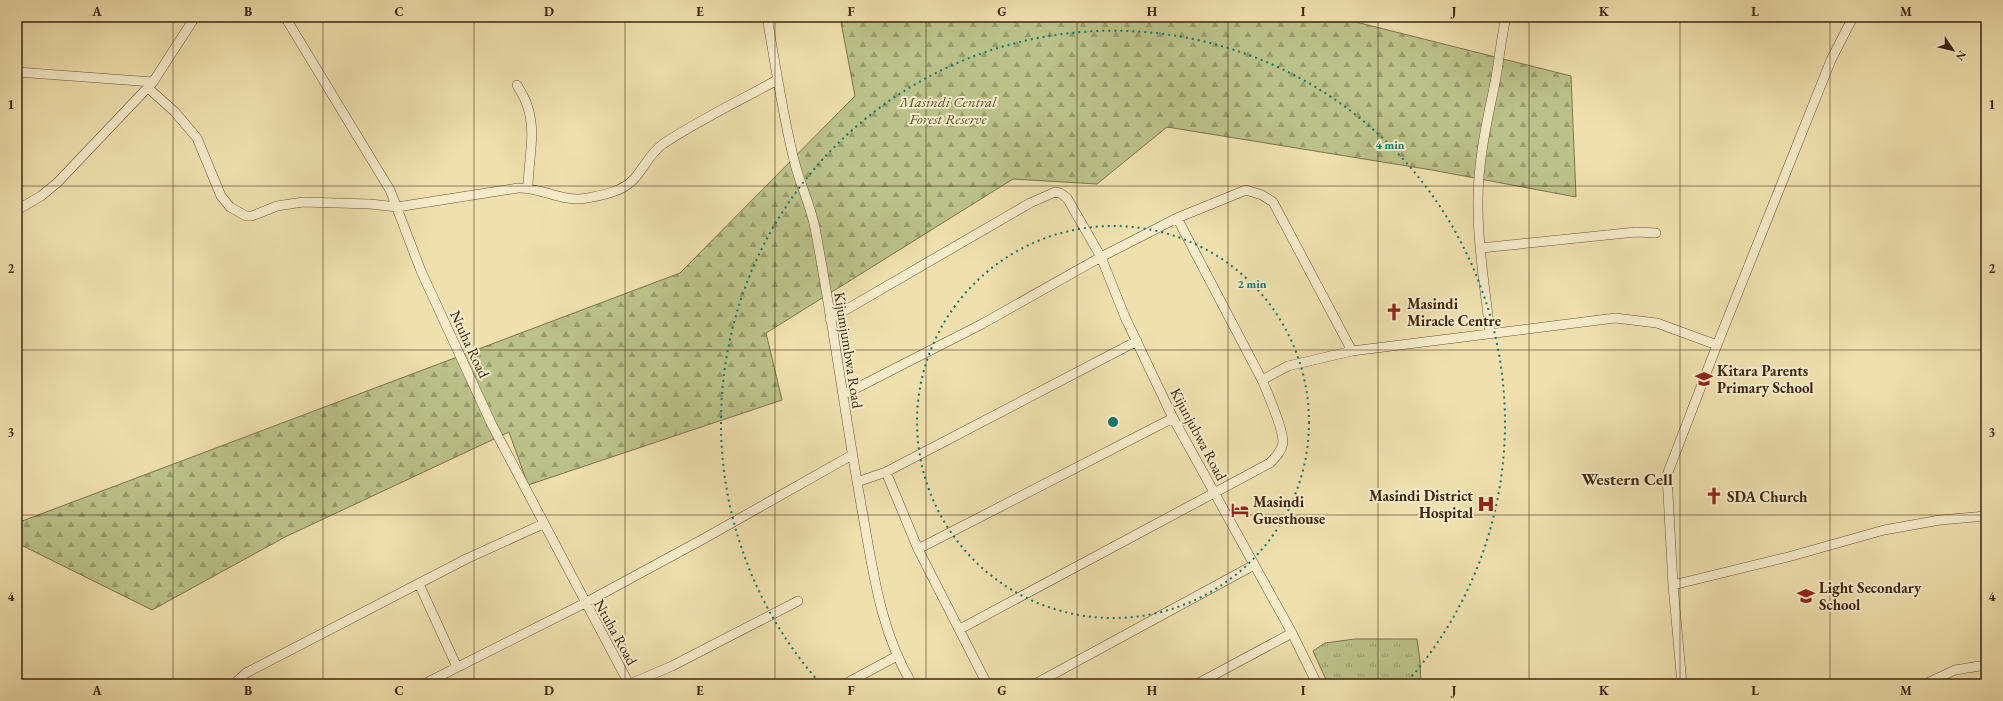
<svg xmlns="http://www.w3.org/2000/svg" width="2003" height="701" viewBox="0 0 2003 701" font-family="'EB Garamond',serif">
  <defs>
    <pattern id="grass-tufts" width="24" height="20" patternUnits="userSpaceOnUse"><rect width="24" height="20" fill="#bbc289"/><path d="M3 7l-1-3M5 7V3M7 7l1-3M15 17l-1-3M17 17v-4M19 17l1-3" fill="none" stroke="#999d6f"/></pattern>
    <pattern id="forest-firs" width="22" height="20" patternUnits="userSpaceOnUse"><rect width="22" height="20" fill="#bbc289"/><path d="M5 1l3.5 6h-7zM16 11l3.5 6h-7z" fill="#999d6f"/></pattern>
  </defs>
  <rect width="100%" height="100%" fill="#efe0ae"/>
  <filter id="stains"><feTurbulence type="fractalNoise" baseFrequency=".005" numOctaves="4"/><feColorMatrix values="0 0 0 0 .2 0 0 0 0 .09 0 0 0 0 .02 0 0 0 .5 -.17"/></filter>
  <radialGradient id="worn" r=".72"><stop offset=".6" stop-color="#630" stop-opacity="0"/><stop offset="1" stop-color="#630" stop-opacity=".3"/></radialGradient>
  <!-- grass -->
  <path fill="url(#grass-tufts)" stroke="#7c734c" d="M1355 639H1417L1420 661 1421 684H1328L1313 651 1325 643Z"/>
  <!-- forest -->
  <path fill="url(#forest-firs)" stroke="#7c734c" d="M840 17H1336L1571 76 1576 197 1432 170 1167 127 1097 184 1013 179 766 333 782 400 528 485 509 432 285 537 152 610 17 543V523L680 273 855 96Z"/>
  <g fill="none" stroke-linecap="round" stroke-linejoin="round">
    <!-- minor casing -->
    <g stroke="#6a5338" stroke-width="10">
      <path id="minor" d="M285 17 390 190 421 271 492 425 629 684
        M767 17C775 63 782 110 793 156 798 180 810 203 815 228 833 322 845 416 862 510 873 570 880 631 912 684
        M17 72 153 82
        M517 85C520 91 525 98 527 105 537 132 528 160 528 188
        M147 87 175 112 197 138 221 196 230 207 246 216H252L277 206 303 202 370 204 397 207 518 188C541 187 563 203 587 198 603 195 622 192 634 179 644 168 650 153 663 144 699 120 739 101 777 80
        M17 210 41 196 57 183 153 82 195 17
        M1177 218 1262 380
        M1481 248 1636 232 1656 233
        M830 319 1030 203 1055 192 1060 193 1067 198 1101 257 1125 317 1173 418 1292 633 1317 684
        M1490 333C1486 293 1478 250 1478 209 1477 166 1486 125 1495 83 1499 61 1501 39 1506 17
        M843 395 982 324 1101 257 1177 218 1246 190 1262 195 1273 202 1352 351
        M886 472 918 549 987 684
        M857 482 886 472 1137 341
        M918 549 1173 418
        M419 584 457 667
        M1673 585 1788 557 1884 530 1940 520 1986 516
        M960 629 1270 463C1275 458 1282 451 1283 442 1283 428 1268 394 1262 380L1288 366 1352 351 1615 318 1657 323 1717 345
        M234 684 246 673 466 559 543 524
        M424 684 585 603 705 538 852 455
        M630 684 672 666 798 601
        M845 684 897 656
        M1035 684 1254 565
        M1197 684 1292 633
        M1682 684 1673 585 1667 475 1717 345 1831 60 1853 17
        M1925 684 1955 670 1986 665"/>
    </g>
    <!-- minor -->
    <use href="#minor" stroke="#f5ebca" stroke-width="9"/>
  </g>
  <!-- grid -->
  <path fill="none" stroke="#3e2410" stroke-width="1" stroke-opacity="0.55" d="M173 17V684M323 17V684M474 17V684M625 17V684M775 17V684M926 17V684M1077 17V684M1228 17V684M1378 17V684M1529 17V684M1680 17V684M1830 17V684M17 186H1986M17 350H1986M17 515H1986"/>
  <!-- distance rings -->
  <g fill="none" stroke="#0f766e" stroke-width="2" stroke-dasharray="2 4">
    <circle cx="1113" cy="422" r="196"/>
    <path d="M819 682A392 392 0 1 1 1407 682"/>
  </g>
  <!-- icons -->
  <defs>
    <g id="church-bare" transform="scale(1.38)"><path d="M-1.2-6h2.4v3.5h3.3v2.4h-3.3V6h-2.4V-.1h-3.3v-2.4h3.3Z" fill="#8f2418" stroke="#f5ebca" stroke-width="2.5" paint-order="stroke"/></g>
    <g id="school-bare" transform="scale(1.38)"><path d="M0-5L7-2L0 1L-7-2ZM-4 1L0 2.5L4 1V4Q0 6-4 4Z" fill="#8f2418" stroke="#f5ebca" stroke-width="2.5" paint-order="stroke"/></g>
    <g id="hospital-bare" transform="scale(1.38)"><path d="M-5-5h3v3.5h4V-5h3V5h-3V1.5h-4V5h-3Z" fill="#8f2418" stroke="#f5ebca" stroke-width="2.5" paint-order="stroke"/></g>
    <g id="hotel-bare" transform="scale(1.38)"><path d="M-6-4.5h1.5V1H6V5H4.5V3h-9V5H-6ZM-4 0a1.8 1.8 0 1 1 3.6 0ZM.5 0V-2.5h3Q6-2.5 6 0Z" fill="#8f2418" stroke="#f5ebca" stroke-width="2.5" paint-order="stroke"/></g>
  </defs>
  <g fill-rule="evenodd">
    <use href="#church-bare" x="1394" y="312"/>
    <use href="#school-bare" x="1704" y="379"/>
    <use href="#church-bare" x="1714" y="496"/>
    <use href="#hospital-bare" x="1486" y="504"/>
    <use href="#hotel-bare" x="1240" y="510"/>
    <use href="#school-bare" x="1806" y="596"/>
  </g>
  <g text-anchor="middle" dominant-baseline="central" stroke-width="4" stroke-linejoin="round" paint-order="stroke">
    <!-- park labels -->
    <g font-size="15" font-style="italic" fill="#5d4c2e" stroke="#f5ebca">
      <text x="948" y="101">Masindi Central<tspan x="948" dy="17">Forest Reserve</tspan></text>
    </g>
    <!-- poi labels -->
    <g font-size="15" font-weight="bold" fill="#3e2410" stroke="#f5ebca" text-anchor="start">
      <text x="1407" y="303">Masindi<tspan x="1407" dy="17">Miracle Centre</tspan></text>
      <text x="1717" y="370">Kitara Parents<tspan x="1717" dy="17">Primary School</tspan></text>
      <text x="1473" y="495" text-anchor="end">Masindi District<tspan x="1473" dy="17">Hospital</tspan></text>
      <text x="1727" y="496">SDA Church</text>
      <text x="1253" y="501">Masindi<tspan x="1253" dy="17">Guesthouse</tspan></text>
      <text x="1819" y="587">Light Secondary<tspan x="1819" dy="17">School</tspan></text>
    </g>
    <!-- street labels -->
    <g font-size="15" fill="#3e2410" stroke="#f5ebca">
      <text transform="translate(470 344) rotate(65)">Ntuha Road</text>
      <text transform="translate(849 350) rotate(81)">Kijumjumbwa Road</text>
      <text transform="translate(1199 434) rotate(62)">Kijunjubwa Road</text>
      <text transform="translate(616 632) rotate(61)">Ntuha Road</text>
    </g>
    <!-- quarter labels -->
    <g font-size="17" font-weight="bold" fill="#3e2410" stroke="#f5ebca">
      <text x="1627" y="479">Western Cell</text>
    </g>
  </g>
  <circle cx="1113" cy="422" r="6" fill="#0f766e" stroke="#f5ebca" stroke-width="2"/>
  <g font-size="12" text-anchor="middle" font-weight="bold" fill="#0f766e" stroke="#f5ebca" stroke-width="4" stroke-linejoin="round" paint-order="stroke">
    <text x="1390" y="149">4 min</text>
    <text x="1252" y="288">2 min</text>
  </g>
  <!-- margin -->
  <rect width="2003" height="701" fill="none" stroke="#efe0ae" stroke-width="44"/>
  <!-- north arrow -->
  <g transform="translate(1953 50) rotate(125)" stroke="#f5ebca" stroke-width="3" paint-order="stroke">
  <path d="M0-3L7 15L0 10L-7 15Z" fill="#3e2410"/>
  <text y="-6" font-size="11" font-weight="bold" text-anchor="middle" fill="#3e2410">N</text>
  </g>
  <rect x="22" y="22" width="1959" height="657" fill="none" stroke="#3e2410" stroke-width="1.5"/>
  <g font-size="13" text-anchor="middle" font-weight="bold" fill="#3e2410">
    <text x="97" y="16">A</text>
    <text x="248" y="16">B</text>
    <text x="399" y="16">C</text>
    <text x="549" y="16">D</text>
    <text x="700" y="16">E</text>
    <text x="851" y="16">F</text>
    <text x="1002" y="16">G</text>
    <text x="1152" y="16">H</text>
    <text x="1303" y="16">I</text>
    <text x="1454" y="16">J</text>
    <text x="1604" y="16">K</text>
    <text x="1755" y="16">L</text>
    <text x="1906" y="16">M</text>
    <text x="11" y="109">1</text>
    <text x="1992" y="109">1</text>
    <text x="11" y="273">2</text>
    <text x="1992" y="273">2</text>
    <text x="11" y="437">3</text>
    <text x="1992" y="437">3</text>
    <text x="11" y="601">4</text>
    <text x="1992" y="601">4</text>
    <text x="97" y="695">A</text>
    <text x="248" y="695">B</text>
    <text x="399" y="695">C</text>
    <text x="549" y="695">D</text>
    <text x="700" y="695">E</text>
    <text x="851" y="695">F</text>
    <text x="1002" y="695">G</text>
    <text x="1152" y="695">H</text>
    <text x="1303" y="695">I</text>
    <text x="1454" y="695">J</text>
    <text x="1604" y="695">K</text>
    <text x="1755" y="695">L</text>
    <text x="1906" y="695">M</text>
  </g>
  <rect width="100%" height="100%" filter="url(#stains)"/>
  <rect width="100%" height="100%" fill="url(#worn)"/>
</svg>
